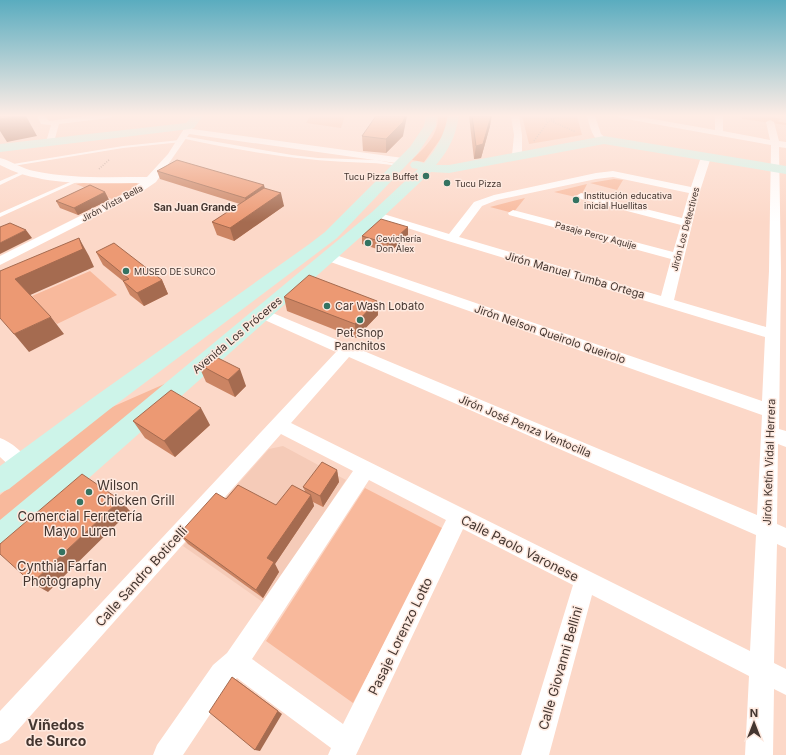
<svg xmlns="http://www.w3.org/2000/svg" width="786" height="755" viewBox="0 0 786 755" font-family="Inter,sans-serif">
  <rect width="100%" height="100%" fill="#fcd8c8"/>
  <!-- built -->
  <path fill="#f5cbb8" d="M283 446 346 480 264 603 183 546 269 449Z"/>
  <!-- green -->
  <path fill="#f8b99c" d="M310 116H345L341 128 306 123Z
    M438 116H447L446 131 424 162 412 160C424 148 439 135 438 116Z
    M522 116H577L582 135 529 144Z
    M742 116H765L782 119 777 121 786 123V125L742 119Z
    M614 179 623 180 617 190 590 183Z
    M93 182H135L138 184 132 189 112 199 76 184Z
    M587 184 580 198 554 192Z
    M525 198 513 213 490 207Z
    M90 271 117 295 57 324 32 296Z
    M169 382 0 523V495L103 411Z
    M365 488 444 529 353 703 266 641Z"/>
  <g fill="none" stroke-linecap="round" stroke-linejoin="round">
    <!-- path -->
    <path stroke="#c4a699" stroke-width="1.5" stroke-dasharray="1 1.5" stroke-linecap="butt" d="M546 119H552L555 121H546Z
      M553 119 563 116
      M553 122 576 132
      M534 141 548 122
      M99 169 110 159"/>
    <!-- lane -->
    <path fill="#fff" fill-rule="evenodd" d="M183 136 292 155 318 158 377 160 401 165 399 166C369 161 338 163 308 159 266 155 223 147 181 138V137Z
      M180 140 182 141V142L123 148 7 167 5 166 7 165 123 146Z
      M21 172 25 173 0 185V181Z
      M77 179 81 180 0 217V213Z"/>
    <!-- street -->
    <path fill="#fff" fill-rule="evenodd" d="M37 116H45L49 121 86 116H113L109 118 59 124 54 142 50 145 46 142 51 125 41 124Z
      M511 116H519L522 135V155L517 158 512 155 514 135Z
      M587 116H595L601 134 608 140 607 142C593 145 590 126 587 116Z
      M617 116H636L715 130V116H723V131L770 140 766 122 770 120 774 122 779 141 786 142V148L779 147 781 271 779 429 786 431V447L778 444 777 524 786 528V548L777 544 774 663 786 669V695L774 689 773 755H745L749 676 592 595 549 755H521L573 585 463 529 356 755H328L331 748 237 678 231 683 183 755H153L157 745 213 665 227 653 353 471 281 434 9 740 0 744V711L336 352 258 317 256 314 258 311 263 309 268 311 757 515 762 415 325 260 323 257 325 254H333L762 401 765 337 448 241 373 217 371 215 377 212 449 234 474 202 494 195 596 173 613 171 691 187 701 157 703 155H709L711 157 700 191 674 300 766 327 769 271 771 145 621 118ZM613 177 689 193 682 218 581 193 576 196 577 198 681 225 673 252 513 210 508 213 509 215 671 259 661 296 459 237 482 206 497 200 596 179ZM349 357 756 535 750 651 291 423ZM369 480 446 520 343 724 252 659Z
      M187 124H193L194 126 192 129 403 158 408 161 403 164 189 134 156 182 134 197 0 265V256L126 193 140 183C94 183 42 187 0 165V158C12 161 22 169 34 171 71 179 110 177 147 177L168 154Z
      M0 438C11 442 25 453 30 464L28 470 21 472 14 470 0 457Z"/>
    <!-- secondary -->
    <path fill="#cdf4e9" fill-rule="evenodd" d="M192 116H203L194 128 190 129 0 152V144L186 123Z
      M426 116H437L436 126 418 153 337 238 110 409 9 489 0 493V466L94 397 308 245 325 232 410 147 424 126Z
      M448 116H459C456 135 449 150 436 165H449L604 136 786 166V174L604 144 449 173 431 172 382 218 10 548 0 552V520L372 212 418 169 412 168 410 165 412 162 417 161 424 163C437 149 444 135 448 116Z"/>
  </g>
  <!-- wall -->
  <path fill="#cb8463" d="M469 116H492L490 126 481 158 474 159Z
    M362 136H403L386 153 363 151Z
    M157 171 265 189 284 206 234 241 217 235 212 222 240 204 160 179Z
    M105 192 109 200 78 215 60 208 56 201Z
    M408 227V235L389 253 362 244V236Z
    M96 252 162 280 168 294 144 306 130 295 123 281 103 265Z
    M284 297 377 301 378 315 356 338 287 311Z
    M198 364 246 386 235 397 206 382Z
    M133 421 210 425 175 457 145 438Z
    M337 470 339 482 323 507 313 502 314 506 275 564 279 572 263 598 188 544 179 534 226 499 276 505 305 491 303 487Z"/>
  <!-- shaded-wall -->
  <path fill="#a56b50" d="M18 116H26L37 136 7 142 0 131V119Z
    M405 116H407L403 136 386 153V139Z
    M491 116 490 126 481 158 474 159 476 146Z
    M264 185 266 193 247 206 245 198Z
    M105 192 109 200 78 215 74 208Z
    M281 193 284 206 234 241 230 228Z
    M408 227V235L389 253V244Z
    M26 230 32 238 0 254V243Z
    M79 238 89 256 94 267 28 296 15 279Z
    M162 280 168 294 144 306 137 293Z
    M377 301 378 315 356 338 355 324Z
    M51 317 64 334 29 352 14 334Z
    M240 369 246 386 235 397 228 380Z
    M201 408 210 425 175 457 164 441Z
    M337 470 339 482 323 507 320 496Z
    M311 495 314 506 275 564 279 572 263 598 256 590 267 558Z
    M120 500 130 511 48 592 32 583Z
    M232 677 238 681 282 714 260 751 255 750Z"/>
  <!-- building -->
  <path fill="#ec9973" stroke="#a56b50" d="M0 116H18L0 119Z
    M376 116H405L403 122 386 139 362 136Z
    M472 116H491L483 144 476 146Z
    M177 160 264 185 245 198 157 171Z
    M90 185 105 192 74 208 56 201Z
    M264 188 281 193 230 228 212 222Z
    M381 219 408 227 389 244 362 236Z
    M10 223 26 230 0 243V227Z
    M79 238 83 249 15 279 51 317 14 334 0 318V271Z
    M114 243 162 280 137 293 123 281 129 279 96 252Z
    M309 275 377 301 355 324 284 297Z
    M210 354 240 369 228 380 198 364Z
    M171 390 201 408 164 441 133 421Z
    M322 462 337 470 320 496 303 487Z
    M82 474 120 500 32 583 0 554V544Z
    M238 485 276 505 292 485 311 495 267 558 274 562 256 590 179 534 216 493 226 499Z
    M232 677 278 711 255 750 209 712Z"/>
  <!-- sky -->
  <linearGradient id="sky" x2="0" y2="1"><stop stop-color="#5aacbf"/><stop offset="0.52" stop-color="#feede6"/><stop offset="1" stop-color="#feede6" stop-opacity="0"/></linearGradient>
  <rect width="786" height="222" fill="url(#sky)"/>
  <!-- markers -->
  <g fill="#347361" stroke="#fee9df" stroke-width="1.5">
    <circle cx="426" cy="176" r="4"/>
    <circle cx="447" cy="183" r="4"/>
    <circle cx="576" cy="200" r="4"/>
    <circle cx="368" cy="243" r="4"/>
    <circle cx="126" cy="271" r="4"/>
    <circle cx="327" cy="306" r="4"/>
    <circle cx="360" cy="320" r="4"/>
    <circle cx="89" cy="492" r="4"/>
    <circle cx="80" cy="502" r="4"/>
    <circle cx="62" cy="552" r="4"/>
  </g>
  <g text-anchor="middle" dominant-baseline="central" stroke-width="3" stroke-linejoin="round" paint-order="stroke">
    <!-- far-poi labels -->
    <g font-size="9" fill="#443630" stroke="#fee9df" text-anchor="start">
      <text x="418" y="176" text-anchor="end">Tucu Pizza Buffet</text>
      <text x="455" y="183">Tucu Pizza</text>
      <text x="584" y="195">Institución educativa<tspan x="584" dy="10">inicial Huellitas</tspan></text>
      <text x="376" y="238">Cevichería<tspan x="376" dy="10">Don Álex</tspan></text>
      <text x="134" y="271">MUSEO DE SURCO</text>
    </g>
    <!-- far-street labels -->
    <g font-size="9" fill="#443630" stroke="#fee9df">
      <text transform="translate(112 203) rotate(-28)">Jirón Vista Bella</text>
      <text transform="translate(685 229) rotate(-75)">Jirón Los Detectives</text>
      <text transform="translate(596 235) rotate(15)">Pasaje Percy Aquije</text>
    </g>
    <!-- far-neighbourhood labels -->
    <g font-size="10" font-weight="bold" fill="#443630" stroke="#fee9df">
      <text x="195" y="207">San Juan Grande</text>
    </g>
    <!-- street labels -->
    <g font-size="11" fill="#443630" stroke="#fee9df">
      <text transform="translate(575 275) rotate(16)">Jirón Manuel Tumba Ortega</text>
      <text transform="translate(550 334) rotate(19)">Jirón Nelson Queirolo Queirolo</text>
      <text transform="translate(237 335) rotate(-40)">Avenida Los Próceres</text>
      <text transform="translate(525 426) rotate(23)">Jirón José Penza Ventocilla</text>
      <text transform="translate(769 462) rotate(-88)">Jirón Ketín Vidal Herrera</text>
    </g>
    <!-- poi labels -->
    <g font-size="11" fill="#443630" stroke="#fee9df" text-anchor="start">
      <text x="335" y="306">Car Wash Lobato</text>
      <text x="360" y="333" text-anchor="middle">Pet Shop<tspan x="360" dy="13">Panchitos</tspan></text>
    </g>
    <!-- near-poi labels -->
    <g font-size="13" fill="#443630" stroke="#fee9df">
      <text x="97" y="485" text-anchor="start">Wilson<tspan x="97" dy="15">Chicken Grill</tspan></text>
      <text x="80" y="516">Comercial Ferretería<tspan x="80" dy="15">Mayo Luren</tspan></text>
      <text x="62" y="566">Cynthia Farfan<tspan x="62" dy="15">Photography</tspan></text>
    </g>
    <!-- near-street labels -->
    <g font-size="13" fill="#443630" stroke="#fee9df">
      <text transform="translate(520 548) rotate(27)">Calle Paolo Varonese</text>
      <text transform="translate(141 576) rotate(-48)">Calle Sandro Boticelli</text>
      <text transform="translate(400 636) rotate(-64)">Pasaje Lorenzo Lotto</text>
      <text transform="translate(560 668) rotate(-74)">Calle Giovanni Bellini</text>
    </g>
    <!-- near-neighbourhood labels -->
    <g font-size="14" font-weight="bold" fill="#443630" stroke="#fee9df">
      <text x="56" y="724">Viñedos<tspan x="56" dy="16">de Surco</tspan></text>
    </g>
  </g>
  <!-- north arrow -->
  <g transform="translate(754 723)" stroke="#fee9df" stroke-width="3" paint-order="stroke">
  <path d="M0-3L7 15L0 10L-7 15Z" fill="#443630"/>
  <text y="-6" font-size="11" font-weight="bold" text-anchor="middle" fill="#443630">N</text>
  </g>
</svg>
